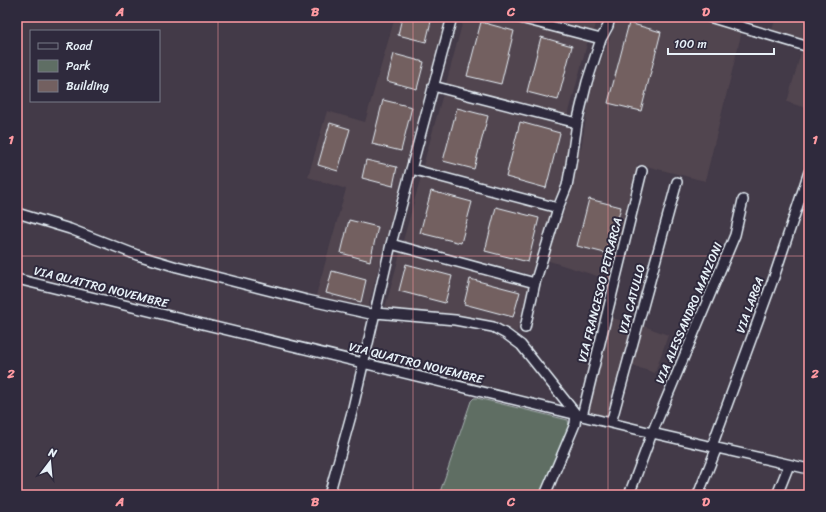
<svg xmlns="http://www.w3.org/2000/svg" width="826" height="512" viewBox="0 0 826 512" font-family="Sriracha,sans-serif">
  <rect width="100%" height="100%" fill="#433a48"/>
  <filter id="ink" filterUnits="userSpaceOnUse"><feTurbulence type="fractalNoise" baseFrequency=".025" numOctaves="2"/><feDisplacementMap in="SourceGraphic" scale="8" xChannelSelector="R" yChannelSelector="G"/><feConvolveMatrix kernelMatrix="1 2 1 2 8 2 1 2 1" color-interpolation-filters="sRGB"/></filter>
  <g filter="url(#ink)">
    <!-- built -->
    <path fill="#51454f" d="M395 17H446L367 311 315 299 346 189 308 177 327 111 365 122Z
      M464 17H499L588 40 568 116 446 84Z
      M543 17H598L594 31Z
      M618 17H690L742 31 705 181 638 164 610 280 546 260 572 189 579 149H581L589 99 594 79Z
      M776 17H809V41L772 30Z
      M802 49 809 52V109L787 102Z
      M443 94 572 128 565 168 556 201 423 166Z
      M421 177 553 211 532 275 403 241Z
      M401 250 529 285 517 333 500 324 479 319 452 315 385 308Z
      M610 317 635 325H641L668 335 655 373 630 365 614 421 586 413Z"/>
    <!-- green -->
    <path fill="#5f6e64" stroke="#a4b0ae" d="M474 398H477L568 420 569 426 540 495H439L471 401Z"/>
    <!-- building -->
    <path fill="#736060" stroke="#e8f1f8" d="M402 17H432L426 42 398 35Z
      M481 22 514 31 501 84 467 76Z
      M629 23 661 32 641 111 608 103Z
      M541 37 572 46 558 100 527 92Z
      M394 54 424 62 417 89 387 81Z
      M383 100 412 107 401 151 372 144Z
      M457 108 488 116 474 169 443 161Z
      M520 122 560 133 546 188 506 177Z
      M330 123 350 129 338 171 318 165Z
      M366 160 397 167 393 186 362 178Z
      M431 191 472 202 461 243 420 233Z
      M589 199 621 207 609 254 577 246Z
      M496 207 539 218 528 262 485 251Z
      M349 220 378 227 370 261 341 253Z
      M406 264 452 276 445 303 399 291Z
      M332 271 366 280 361 302 326 293Z
      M470 279 520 292 513 317 464 304Z"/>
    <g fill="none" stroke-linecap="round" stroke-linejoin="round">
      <!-- minor casing -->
      <g stroke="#e8f1f8" stroke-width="12">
        <path id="minor" d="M516 17 601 39
          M709 17 809 47
          M433 86 577 123
          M411 169 558 208
          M17 213 70 229 137 255 177 267 307 300 375 315
          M391 244 535 283
          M17 279 652 433 809 469
          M376 313 455 320 493 327 506 334 521 345 576 414 575 424 545 495
          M525 328 535 283 558 208 567 186 571 164 577 123 587 82 601 39 608 26 610 17
          M582 416 642 171
          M611 423 677 182
          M712 446 774 277 809 172
          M329 495 352 412 391 244 452 17
          M629 495 652 433 735 235 743 200
          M698 495 717 447
          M777 495 789 465"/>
      </g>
      <!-- minor -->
      <use href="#minor" stroke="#2f2a3d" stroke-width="9"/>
    </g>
  </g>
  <!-- grid -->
  <path fill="none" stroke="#ff9aa2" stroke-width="1" stroke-opacity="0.55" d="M218 17V495M413 17V495M608 17V495M17 256H809"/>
  <g text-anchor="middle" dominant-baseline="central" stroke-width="4" stroke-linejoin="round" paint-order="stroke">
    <!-- street labels -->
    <g font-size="12" fill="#e8f1f8" stroke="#2f2a3d">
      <text transform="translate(101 287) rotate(14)">VIA QUATTRO NOVEMBRE</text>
      <text transform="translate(600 290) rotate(-76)">VIA FRANCESCO PETRARCA</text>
      <text transform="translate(632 299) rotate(-75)">VIA CATULLO</text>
      <text transform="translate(750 305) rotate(-70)">VIA LARGA</text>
      <text transform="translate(689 313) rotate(-67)">VIA ALESSANDRO MANZONI</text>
      <text transform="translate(416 363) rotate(14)">VIA QUATTRO NOVEMBRE</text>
    </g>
  </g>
  <!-- margin -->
  <rect width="826" height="512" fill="none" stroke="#2f2a3d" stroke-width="44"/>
  <!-- legend -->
  <rect x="30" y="30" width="130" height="72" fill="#2f2a3d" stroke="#797a88"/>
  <rect x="38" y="43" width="20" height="6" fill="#2f2a3d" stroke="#797a88"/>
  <text x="66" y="50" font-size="12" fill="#e8f1f8">Road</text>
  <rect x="38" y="60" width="20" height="12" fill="#5f6e64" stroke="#797a88"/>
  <text x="66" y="70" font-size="12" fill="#e8f1f8">Park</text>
  <rect x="38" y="80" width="20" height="12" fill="#736060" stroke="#797a88"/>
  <text x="66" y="90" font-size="12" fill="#e8f1f8">Building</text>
  <!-- north arrow -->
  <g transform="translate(50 462) rotate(16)" stroke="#2f2a3d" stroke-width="3" paint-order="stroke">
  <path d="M0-3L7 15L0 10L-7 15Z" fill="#e8f1f8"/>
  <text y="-6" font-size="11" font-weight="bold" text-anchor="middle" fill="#e8f1f8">N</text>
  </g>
  <!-- scale -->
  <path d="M668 48v6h106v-6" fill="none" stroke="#e8f1f8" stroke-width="2"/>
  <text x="674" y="48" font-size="12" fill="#e8f1f8" stroke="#2f2a3d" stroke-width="3" paint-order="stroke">100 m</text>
  <rect x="22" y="22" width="782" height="468" fill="none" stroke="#ff9aa2" stroke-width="1.5"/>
  <g font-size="13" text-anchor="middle" font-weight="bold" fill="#ff9aa2">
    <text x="120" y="16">A</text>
    <text x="315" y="16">B</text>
    <text x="511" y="16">C</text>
    <text x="706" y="16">D</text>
    <text x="11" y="144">1</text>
    <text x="815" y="144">1</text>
    <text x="11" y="378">2</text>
    <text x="815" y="378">2</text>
    <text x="120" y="506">A</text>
    <text x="315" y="506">B</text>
    <text x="511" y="506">C</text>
    <text x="706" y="506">D</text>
  </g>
</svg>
